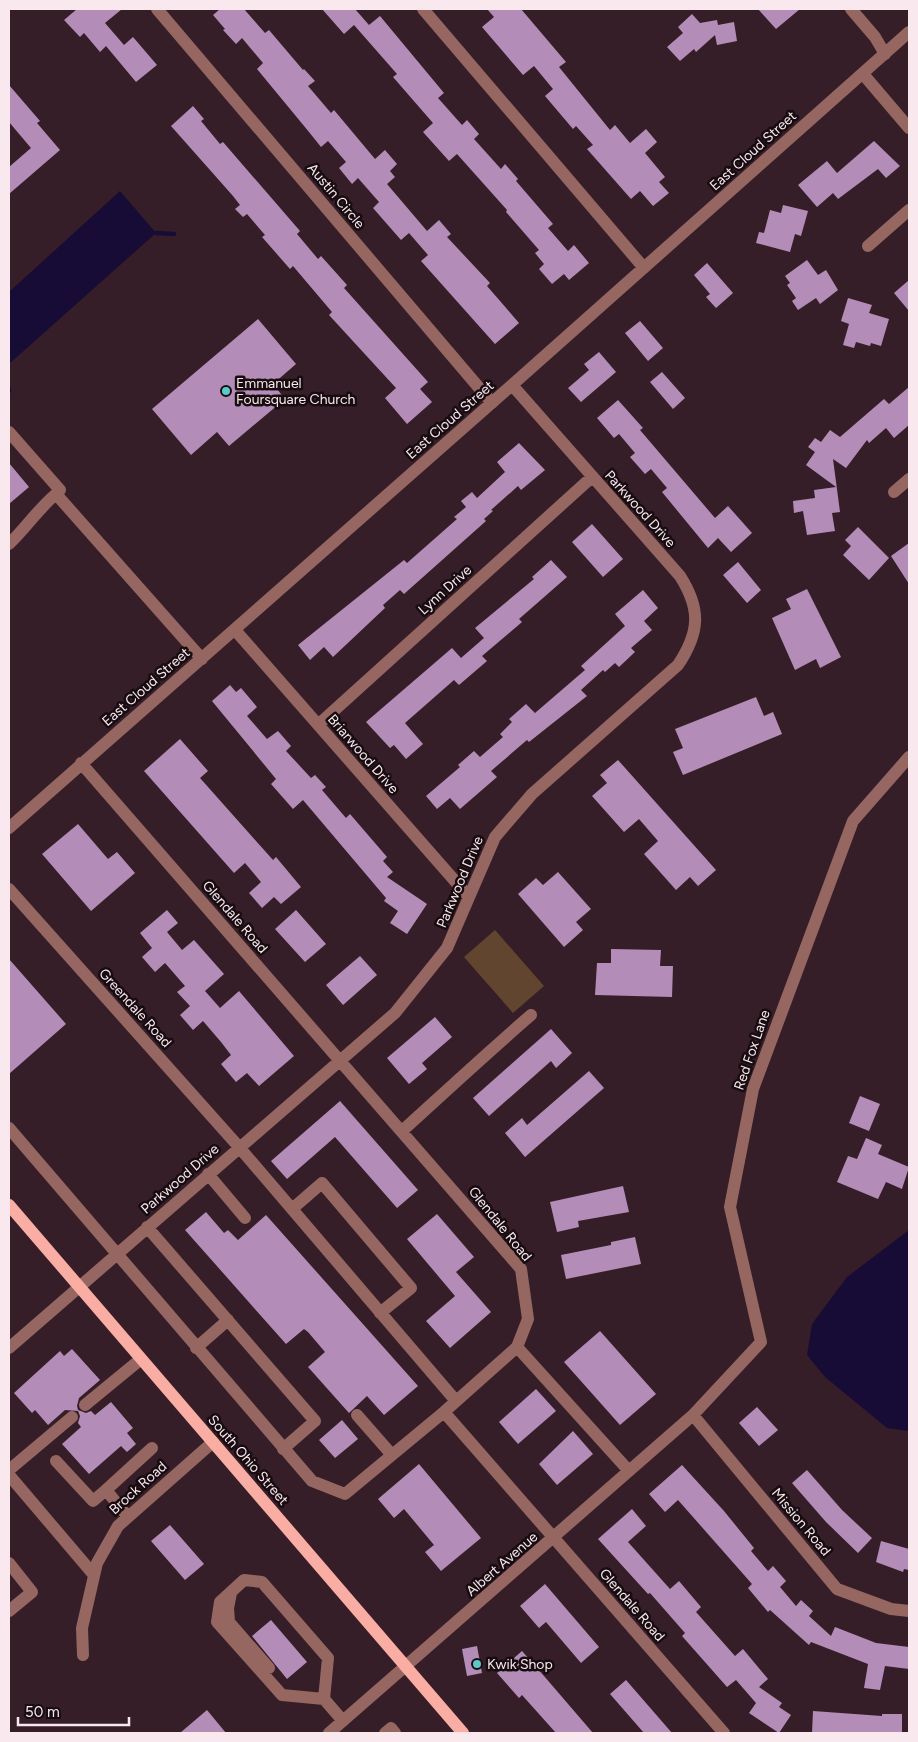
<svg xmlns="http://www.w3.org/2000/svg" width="918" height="1742" viewBox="0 0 918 1742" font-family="Figtree,sans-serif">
  <rect width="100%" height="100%" fill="#361e28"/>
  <!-- green -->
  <path fill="#61452e" d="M495 930 544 986 513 1013 464 957Z"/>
  <!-- water -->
  <path fill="#170c35" d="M120 191 156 233 9 364V292Z
    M909 1230V1431L887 1428 825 1377 807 1355 812 1324 847 1277Z"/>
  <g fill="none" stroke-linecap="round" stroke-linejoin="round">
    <!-- stream -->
    <path stroke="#170c35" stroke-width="4.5" d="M156 233 174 234
      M9 389V391"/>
  </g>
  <!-- building -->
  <path fill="#b38db8" d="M77 9H122L105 23 124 45 133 37 157 65 136 82 106 46 100 52 84 33 80 37 64 20Z
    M220 9H244L265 33 269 30 303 70 304 69 315 81 308 86 331 113 334 110 375 159 385 150 397 164 390 171 395 177 387 184 427 231 439 220 451 234 447 237 490 283 487 286 519 323 495 344 421 261 428 255 409 233 401 240 373 208 379 202 358 178 352 184 339 168 346 162 328 141 321 147 309 132 257 69 263 63 242 38 236 44 223 30 225 29 213 15Z
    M322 9H355L369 25 380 16 444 93 438 98 462 125 467 120 479 134 474 139 501 169 505 164 518 179 516 181 553 224 548 228 568 251 574 245 589 263 569 280 564 274 552 284 539 269 544 264 535 253 539 250 506 212 507 210 457 154 449 161 423 132 433 123 393 77 397 74 354 25 344 34Z
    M487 9H521L566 62 559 67 610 130 615 125 630 143 646 129 657 142 645 153 665 177 659 182 669 193 653 206 640 191 631 199 587 149 593 145 576 126 573 129 545 96 553 89 534 66 523 75 482 27 494 17Z
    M758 9H800L776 29Z
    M692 14 700 23 717 20 718 25 734 22 737 41 717 45 715 35 696 52 694 49 680 61 667 47 683 33 678 27Z
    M9 85 40 121 37 123 60 150 9 194V167L31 148 9 122Z
    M193 106 204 119 201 121 220 144 223 142 300 231 297 234 318 259 321 256 347 285 344 288 428 382 420 389 432 402 407 424 385 398 396 388 329 315 332 312 293 266 290 269 262 237 265 235 247 214 243 217 235 209 240 205 233 196 171 126Z
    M874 141 900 166 886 178 878 169 838 199 833 193 817 207 798 185 827 161 837 173Z
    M783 205 808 211 801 236 795 234 790 252 756 243 759 232 764 233 770 210 781 213Z
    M807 260 818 275 826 270 838 290 820 304 816 298 798 310 792 301 796 298 787 285 790 283 785 276Z
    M707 263 733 293 716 308 706 297 710 294 694 275Z
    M909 280V311L894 293Z
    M848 298 872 305 869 313 889 319 881 346 871 343 870 346 856 342 854 348 843 345 849 324 841 321Z
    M258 319 296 364 273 384 285 399 229 446 217 432 191 455 152 409Z
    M640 321 663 348 648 361 625 333Z
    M599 352 616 372 581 402 568 388 589 370 584 364Z
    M662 372 685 398 673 409 650 382Z
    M909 387V425L894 438 886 428 869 443 867 440 846 468 833 459 840 512 832 513 835 531 807 535 803 511 794 513 793 501 815 498 814 490 836 487 806 465 815 452 808 447 815 438 821 442 830 430 840 437 884 399 889 404Z
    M618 400 643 428 640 430 715 518 728 506 752 533 731 552 718 538 708 548 662 492 667 488 651 469 645 474 630 457 635 453 619 434 614 438 597 418Z
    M519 443 545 470 521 490 518 486 491 510 493 511 484 519 486 521 404 594 400 590 383 605 385 608 333 657 324 647 310 660 298 645 404 560 407 563 457 519 454 517 466 507 461 501 472 492 477 498 505 472 497 462Z
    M9 463 29 487 9 504Z
    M592 524 623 559 603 577 572 542Z
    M858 527 889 558 869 580 843 555 851 546 845 540Z
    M909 543V584L891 556Z
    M551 560 567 577 519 619 522 622 482 656 487 661 459 685 454 680 405 723 423 744 406 759 394 745 390 748 366 722 452 648 461 658 484 638 475 628 534 579 532 577Z
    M738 562 761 590 747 603 723 575Z
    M807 589 841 657 820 668 816 659 795 670 772 618 791 609 786 599Z
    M643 590 658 608 644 621 652 630 631 648 635 652 619 667 615 663 605 672 603 670 581 690 587 696 529 742 527 740 491 771 497 777 460 809 450 798 437 809 426 796 460 767 458 765 474 751 480 757 503 737 500 734 512 722 509 719 526 704 535 713 585 670 581 666 625 626 615 614Z
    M230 685 236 692 241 688 257 707 247 716 267 739 278 731 291 746 286 751 311 778 315 775 326 787 322 790 346 818 350 814 387 857 383 861 393 872 387 877 427 904 407 934 390 923 398 911 384 901 386 898 303 800 293 809 271 784 276 779 212 701Z
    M756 697 764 716 773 712 782 734 683 775 673 752 683 748 675 729Z
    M180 739 208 771 200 778 273 860 276 857 301 887 281 904 274 897 262 908 249 893 261 882 245 863 234 873 144 771Z
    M618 760 716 870 698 886 690 877 676 890 644 854 658 841 639 819 624 832 592 796 607 783 600 775Z
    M78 824 108 859 117 852 135 873 91 911 42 854Z
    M558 872 591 909 576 922 583 930 564 947 518 894 536 878 543 885Z
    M167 910 178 923 167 932 182 950 194 940 224 974 205 991 220 1008 239 991 294 1056 259 1086 247 1073 236 1082 221 1064 231 1055 221 1042 203 1021 193 1030 180 1015 190 1006 177 992 185 986 165 963 155 972 142 957 152 948 140 933Z
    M296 910 326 944 305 962 275 929Z
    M611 949 661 950 660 966H673L672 997 595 995 597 963H611Z
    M360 956 377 975 343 1005 326 985Z
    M9 959 66 1024 9 1074Z
    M435 1017 452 1037 422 1063 427 1069 409 1084 387 1058Z
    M551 1029 572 1053 556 1068 551 1061 489 1116 473 1098Z
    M589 1071 604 1088 525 1157 505 1133 522 1118 527 1125Z
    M860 1096 880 1104 869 1131 849 1123Z
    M340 1101 418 1190 397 1208 335 1137 287 1179 271 1161Z
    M866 1138 882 1145 878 1154 909 1167 902 1189 886 1182 878 1199 837 1182 848 1156 857 1159Z
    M623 1186 629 1212 578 1221 579 1227 557 1232 550 1202Z
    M206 1212 224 1233 228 1230 238 1240 266 1215 418 1386 384 1415 367 1396 349 1413 308 1367 325 1352 308 1332 304 1329 286 1344 185 1230Z
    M437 1214 474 1257 456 1272 491 1312 450 1348 426 1321 455 1296 407 1239Z
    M635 1237 641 1264 566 1279 561 1255 611 1245V1242Z
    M600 1331 656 1394 620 1425 564 1362Z
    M72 1349 100 1380 79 1398 77 1406 78 1410 86 1413 91 1411 95 1415 111 1402 133 1428 127 1433 136 1444 127 1452 121 1446 89 1474 62 1444 81 1427 78 1423 80 1416 78 1411 65 1410 48 1425 35 1410 32 1413 14 1393 60 1351 64 1356Z
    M536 1389 556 1411 518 1444 499 1422Z
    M757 1407 778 1430 759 1446 739 1423Z
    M342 1420 358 1439 335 1458 319 1440Z
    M573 1431 593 1454 557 1485 539 1464Z
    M419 1464 481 1538 441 1571 425 1552 434 1545 404 1509 394 1518 378 1499Z
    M682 1465 724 1511 754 1548 751 1551 768 1571 773 1566 786 1581 780 1587 796 1606 801 1600 813 1611 809 1616 831 1636 835 1627 876 1643 909 1647V1669L885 1666 880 1690 864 1688 868 1664 811 1642 809 1645 770 1610 768 1612 748 1588 752 1584 678 1500 665 1512 649 1494Z
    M807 1470 842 1510 872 1538 858 1553 826 1522 792 1483Z
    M632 1509 646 1526 628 1542 670 1589 679 1581 701 1607 696 1612 735 1656 743 1649 768 1679 759 1687 782 1703 779 1707 791 1715 779 1733 749 1713 756 1703 736 1680 727 1687 682 1636 685 1633 650 1593 648 1594 598 1539Z
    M170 1525 204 1564 185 1580 151 1541Z
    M881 1541 909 1549V1570L904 1569 903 1572 876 1562Z
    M545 1584 599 1647 581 1663 546 1622 539 1628 520 1606Z
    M271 1620 307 1662 287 1679 252 1636Z
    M477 1646 482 1673 467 1676 462 1649Z
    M522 1651 544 1676 593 1733H556L522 1695 519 1698 497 1673Z
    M626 1680 672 1733H644L610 1694Z
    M207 1710 226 1733H180Z
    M813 1711 882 1716V1714H902V1733H812Z"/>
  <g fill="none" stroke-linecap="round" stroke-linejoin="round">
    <!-- minor -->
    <path stroke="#966761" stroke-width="12" d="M157 9 492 403
      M423 9 644 268
      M851 9 875 37 885 54
      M863 74 909 128
      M868 246 909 210
      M9 432 60 490 56 494
      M894 492 909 479
      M9 544C26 528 38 509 56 494L202 659
      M235 630 469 897
      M318 725 592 477
      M9 828 512 385 909 32
      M9 889 239 1147 456 1401
      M9 1128 312 1481 345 1494 444 1412 517 1347 528 1319 521 1269 81 763
      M402 1131C445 1092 487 1053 531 1015
      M208 1174 245 1218
      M292 1209 322 1183 411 1288 380 1313
      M147 1227 315 1421 283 1449
      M517 1347 629 1471
      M9 1348 395 1013 447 948 495 837 532 794 678 665C700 632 701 609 680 576L512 385
      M196 1348 228 1320
      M85 1405 141 1359
      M444 1412 724 1733
      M357 1415 392 1455
      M693 1415 837 1589 891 1609 909 1611
      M56 1461 93 1501 106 1490
      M9 1470 72 1417
      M9 1475 94 1575
      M128 1517 106 1490 152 1448
      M9 1563 32 1592 9 1611
      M231 1593 228 1608 229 1622 269 1668
      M83 1655 82 1628 97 1563 118 1526 213 1442
      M324 1699 282 1695 217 1622 220 1602 244 1580 262 1582 328 1658 324 1699 343 1721
      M329 1733 693 1415 761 1342 730 1207 753 1089 853 821 909 757
      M385 1733 391 1728 395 1733"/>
    <!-- major -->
    <path stroke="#faada2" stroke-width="12" d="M9 1205 463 1733"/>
  </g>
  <!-- markers -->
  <g fill="#54cdc8" stroke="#170c10" stroke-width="2">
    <circle cx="226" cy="391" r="5"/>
    <circle cx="477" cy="1664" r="5"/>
  </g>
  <g text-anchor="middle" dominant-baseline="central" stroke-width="5" stroke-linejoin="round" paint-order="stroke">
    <!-- street labels -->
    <g font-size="14" fill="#f9e8ed" stroke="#170c10">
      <text transform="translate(753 151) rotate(-42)">East Cloud Street</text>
      <text transform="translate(336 196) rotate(50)">Austin Circle</text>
      <text transform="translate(450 420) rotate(-41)">East Cloud Street</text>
      <text transform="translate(640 509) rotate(48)">Parkwood Drive</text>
      <text transform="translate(445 590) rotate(-42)">Lynn Drive</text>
      <text transform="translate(146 687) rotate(-41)">East Cloud Street</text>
      <text transform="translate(363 754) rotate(49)">Briarwood Drive</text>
      <text transform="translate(460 882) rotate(-67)">Parkwood Drive</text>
      <text transform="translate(235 917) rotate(49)">Glendale Road</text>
      <text transform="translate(135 1008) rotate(48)">Greendale Road</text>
      <text transform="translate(752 1050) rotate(-71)">Red Fox Lane</text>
      <text transform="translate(180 1179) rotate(-41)">Parkwood Drive</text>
      <text transform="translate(500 1224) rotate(51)">Glendale Road</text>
      <text transform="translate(248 1460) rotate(49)">South Ohio Street</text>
      <text transform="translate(138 1488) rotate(-42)">Brock Road</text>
      <text transform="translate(801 1522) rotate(50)">Mission Road</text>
      <text transform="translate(502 1564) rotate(-41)">Albert Avenue</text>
      <text transform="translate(632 1605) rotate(49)">Glendale Road</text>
    </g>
    <!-- poi labels -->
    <g font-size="14" fill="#f9e8ed" stroke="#170c10" text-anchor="start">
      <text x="236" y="383">Emmanuel<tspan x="236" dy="16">Foursquare Church</tspan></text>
      <text x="487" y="1664">Kwik Shop</text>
    </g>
  </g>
  <!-- border -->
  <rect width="918" height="1742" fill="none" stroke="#f9e8ed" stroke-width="20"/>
  <!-- scale -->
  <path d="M18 1717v8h111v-8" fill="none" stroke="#f9e8ed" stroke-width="2.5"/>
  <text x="25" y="1717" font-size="15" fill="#f9e8ed" stroke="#170c10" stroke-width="4" paint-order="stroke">50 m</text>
</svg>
